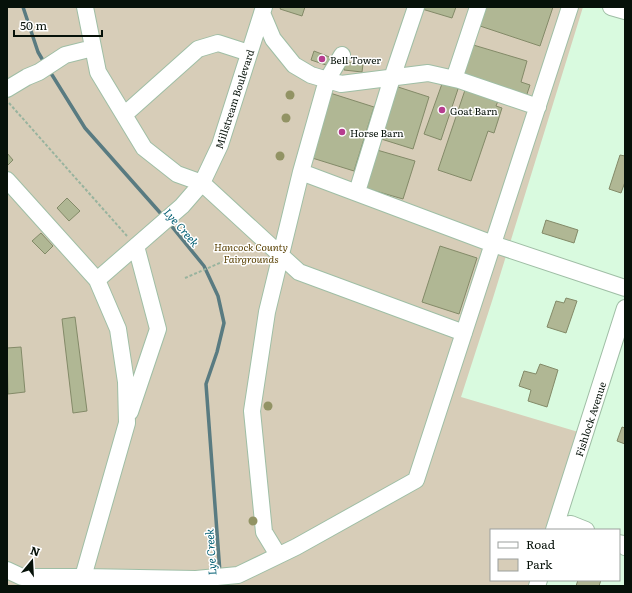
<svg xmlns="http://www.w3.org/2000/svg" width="632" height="593" viewBox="0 0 632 593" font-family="Literata,serif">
  <rect width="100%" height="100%" fill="#d9fadf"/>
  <!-- green -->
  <path fill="#d7cdb8" d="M7 7H583L493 298 461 397 585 434 554 530H491V580H537L535 586H7Z"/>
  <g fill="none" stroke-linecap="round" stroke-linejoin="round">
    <!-- stream -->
    <path stroke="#597b81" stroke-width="3.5" d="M23 7 38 52 45 64
      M49 70 85 128 163 216
      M169 223 204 266 218 296 224 323 217 352 206 384 220 573"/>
  </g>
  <!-- building -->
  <path fill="#b0b794" stroke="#838a68" d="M281 7H305L302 16 280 9Z
    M422 7H456L452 18 422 9Z
    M483 7H553L540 46 477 25Z
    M470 44 527 61 521 82 530 85 525 100 459 80Z
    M314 51 332 58 329 66 311 60Z
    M344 62 363 64 362 72 344 70Z
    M443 81 459 86 441 140 424 134Z
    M395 86 429 97 413 149 378 138Z
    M465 90 498 101 496 106 502 108 494 133 488 131 471 181 438 170Z
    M330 93 374 107 354 171 309 157Z
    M377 150 415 161 403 199 365 188Z
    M7 153 13 160 7 166Z
    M620 155 625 156V182L621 193 609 189Z
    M67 198 80 211 69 221 57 208Z
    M546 220 578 230 574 243 542 233Z
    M41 233 53 246 45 254 32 241Z
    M440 246 477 258 459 314 422 302Z
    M566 298 577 301 566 333 547 327 556 301 564 303Z
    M75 317 87 411 73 413 62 319Z
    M21 347 25 392 8 394 7 348Z
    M540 364 558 370 547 407 528 401 531 390 519 386 524 371 536 374Z
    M622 427 625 428V444L617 441Z
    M578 580H601L599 586H576Z"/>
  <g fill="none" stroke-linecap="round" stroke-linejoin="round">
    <!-- minor casing -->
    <g stroke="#9fbea5" stroke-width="18">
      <path id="minor" d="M85 7 98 72 144 148 177 174 202 183 299 272 464 333
        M611 7 625 11
        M262 13 273 39 294 65 311 75 341 84 428 73 459 80 538 107
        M454 79 478 7
        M7 89 27 77 39 72 65 55 93 48
        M124 115 198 49 218 43 249 53
        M301 172 327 80 342 55
        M7 180 97 280 182 206 202 183 220 145 264 7
        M357 192 392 78 416 7
        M97 280 118 329 126 382 127 423 83 577 196 579 238 575 296 547 416 480 570 7
        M130 412 158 329 136 246
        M556 526 571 524 586 530
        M554 530 625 308
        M619 543 624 544 625 547
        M278 555 264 532 252 411 267 312 301 172 493 244 625 288
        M7 570 22 577H83L81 586
        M537 586 539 580"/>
    </g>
    <!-- path -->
    <path stroke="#98b39e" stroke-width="2" stroke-dasharray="3 2" stroke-linecap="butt" d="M9 103 127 236
      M185 278 222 262"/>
    <!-- minor -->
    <use href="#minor" stroke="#fff" stroke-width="16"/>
  </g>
  <!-- trees -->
  <g fill="#929364">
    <circle cx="290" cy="95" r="4.5"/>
    <circle cx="286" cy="118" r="4.5"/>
    <circle cx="280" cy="156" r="4.5"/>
    <circle cx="268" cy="406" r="4.5"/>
    <circle cx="253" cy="521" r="4.5"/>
  </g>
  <!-- markers -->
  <g fill="#b63d8f" stroke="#fff" stroke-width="1.5">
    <circle cx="322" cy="59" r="4"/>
    <circle cx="442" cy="110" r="4"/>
    <circle cx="342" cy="132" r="4"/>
  </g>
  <g text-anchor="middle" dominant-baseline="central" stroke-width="3" stroke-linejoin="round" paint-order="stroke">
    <!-- poi labels -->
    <g font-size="10" fill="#061109" stroke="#fff" text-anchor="start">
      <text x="330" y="59">Bell Tower</text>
      <text x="450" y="110">Goat Barn</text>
      <text x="350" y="132">Horse Barn</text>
    </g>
    <!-- street labels -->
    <g font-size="10" fill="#061109" stroke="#fff">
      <text transform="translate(234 99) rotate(-72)">Millstream Boulevard</text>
      <text transform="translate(590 419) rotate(-72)">Fishlock Avenue</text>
    </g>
    <!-- park labels -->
    <g font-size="10" font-style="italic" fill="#583f00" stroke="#fff">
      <text x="251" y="246">Hancock County<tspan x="251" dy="12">Fairgrounds</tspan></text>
    </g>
    <!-- water labels -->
    <g font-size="11" font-style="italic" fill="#005e72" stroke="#fff">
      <text transform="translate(182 227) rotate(49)">Lye Creek</text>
      <text transform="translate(210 552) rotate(-94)">Lye Creek</text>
    </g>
  </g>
  <!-- border -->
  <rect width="632" height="593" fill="none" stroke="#061109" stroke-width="16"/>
  <!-- legend -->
  <rect x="490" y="529" width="130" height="52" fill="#ffffff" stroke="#9ba09d"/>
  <rect x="498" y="542" width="20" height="6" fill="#ffffff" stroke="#9ba09d"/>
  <text x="526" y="549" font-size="12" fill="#061109">Road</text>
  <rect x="498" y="559" width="20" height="12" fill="#d7cdb8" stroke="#9ba09d"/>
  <text x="526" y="569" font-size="12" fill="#061109">Park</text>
  <!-- north arrow -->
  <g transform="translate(32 561) rotate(18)" stroke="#ffffff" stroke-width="3" paint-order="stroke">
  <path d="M0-3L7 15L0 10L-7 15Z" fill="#061109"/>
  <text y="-6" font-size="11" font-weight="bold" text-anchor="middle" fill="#061109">N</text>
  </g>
  <!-- scale -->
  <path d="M14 30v6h88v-6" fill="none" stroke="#061109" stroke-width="2"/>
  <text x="20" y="30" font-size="12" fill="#061109" stroke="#ffffff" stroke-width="3" paint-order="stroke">50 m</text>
</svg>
